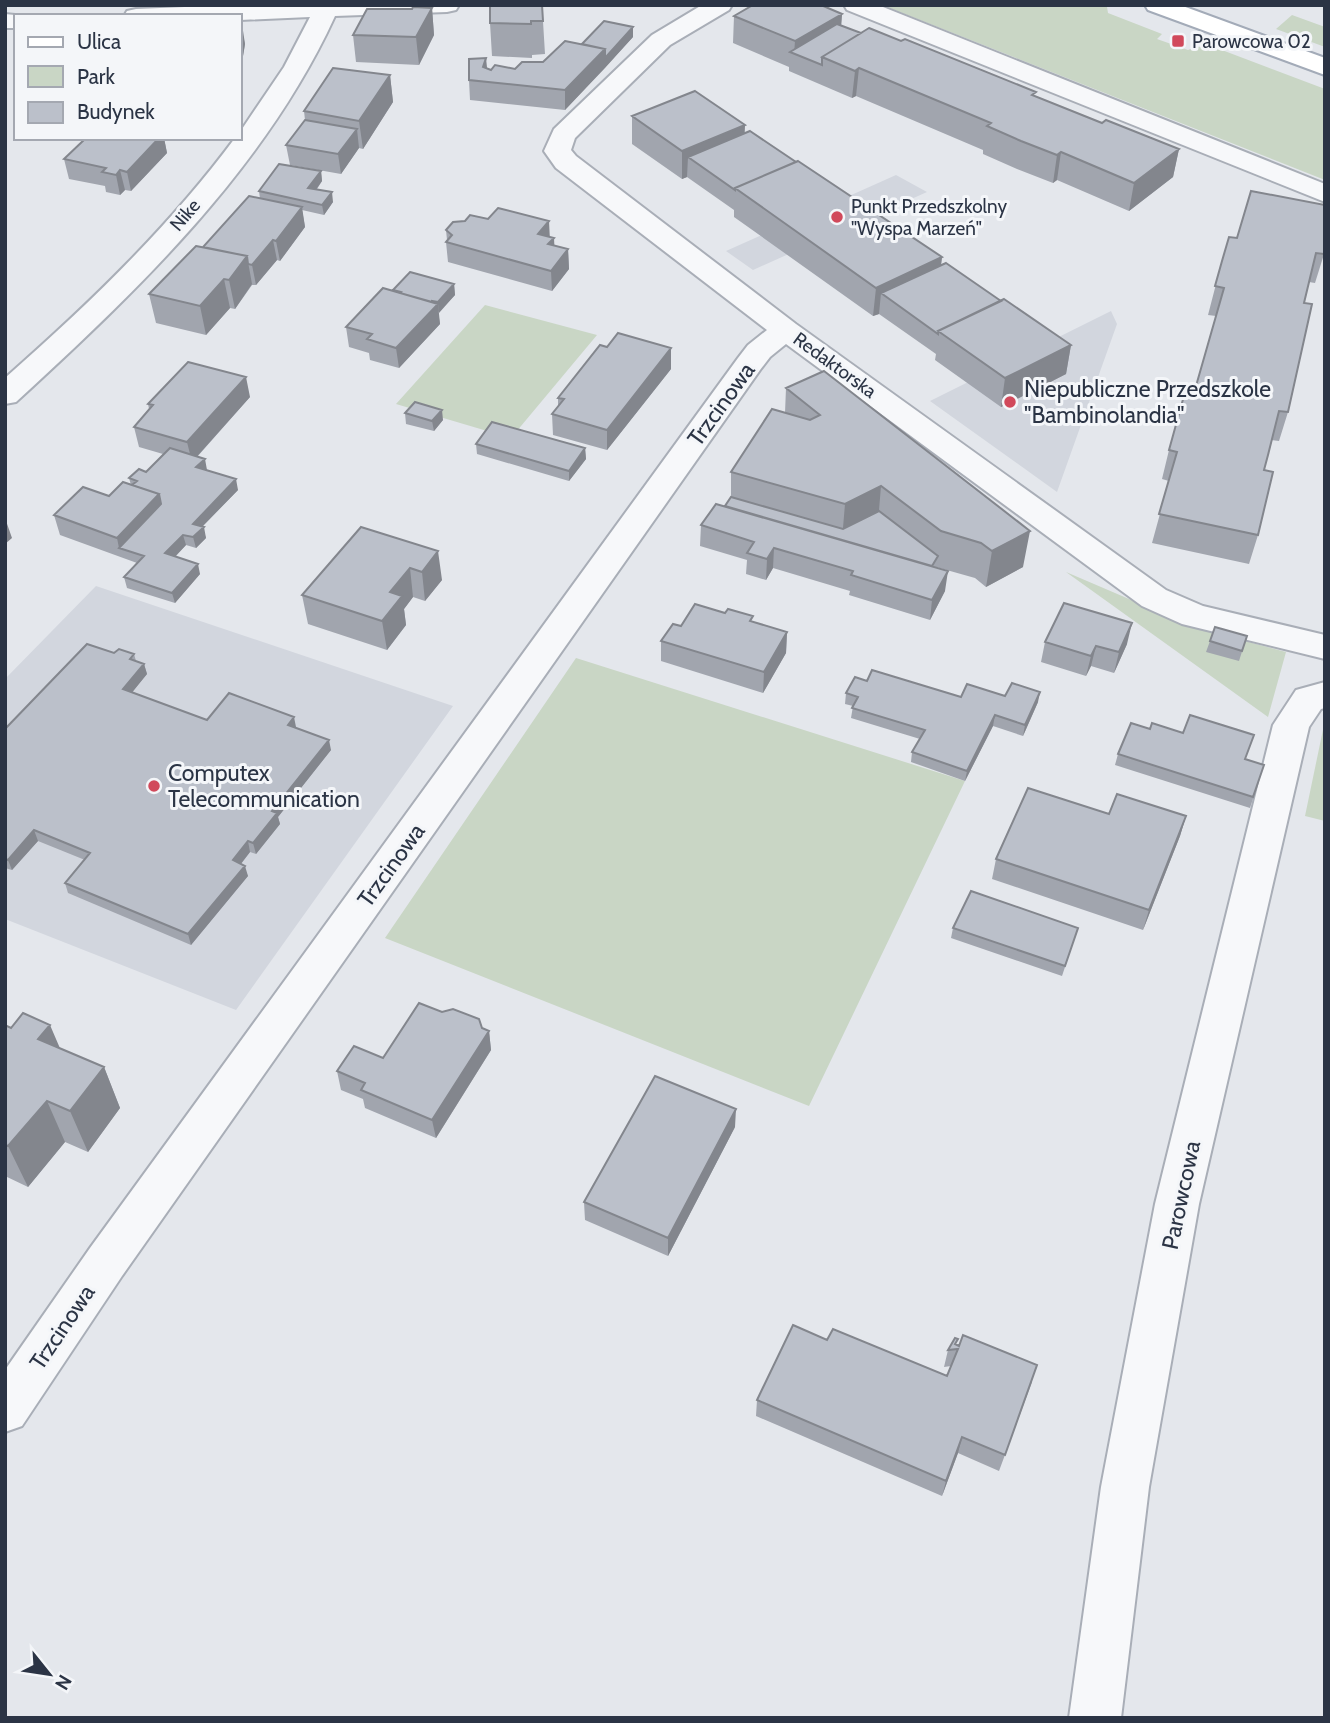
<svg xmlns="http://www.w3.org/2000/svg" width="1330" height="1723" viewBox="0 0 1330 1723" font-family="Cabin,sans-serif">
  <rect width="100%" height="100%" fill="#e4e7ec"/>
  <!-- built -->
  <path fill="#d2d6de" d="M896 175 927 192 753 270 726 251Z
    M1111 311 1117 324 1057 492 930 401Z
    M96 586 453 706 236 1010 5 919V679Z"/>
  <!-- green -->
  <path fill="#c9d6c5" d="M882 5H1103L1107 7 1108 13 1162 34 1157 39 1188 50 1195 47H1214L1325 89V180Z
    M1292 15 1325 27V47L1276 29Z
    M485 305 597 335 511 438 396 404Z
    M1066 572 1199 629 1286 652 1268 717Z
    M576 658 965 781 809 1106 385 938Z
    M1325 720V821L1305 816Z"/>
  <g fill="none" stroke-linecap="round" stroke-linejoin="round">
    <!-- minor casing -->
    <g stroke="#a9aeb7" stroke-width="4">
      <path id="minor" d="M233 5H459L456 10 447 12 335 16C265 169 138 290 16 402L5 404V378C88 305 169 227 235 138H240V132L284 67 310 17 240 20V16H124L127 11 136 9Z
        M702 5H732L729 10 670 45 575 138 571 150 576 156 796 324 1166 590 1203 606 1325 635V659L1182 624 1142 606 786 344 770 357 760 370 122 1276 22 1426 5 1432V1370L90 1248 738 358 748 345 767 330 556 168 544 151 554 129 652 35Z
        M844 5H878L1325 184V202L847 10Z
        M5 14 25 16H16V28H5Z
        M1325 682V708L1321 709 1309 727 1199 1204 1149 1487 1121 1718H1069L1101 1487 1155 1204 1273 725 1296 690Z"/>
    </g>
    <!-- major casing -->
    <g stroke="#a3abb8" stroke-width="4">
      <path id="major" d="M1145 5H1180L1325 58V75L1148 10Z"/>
    </g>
    <!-- minor -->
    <use href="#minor" fill="#f7f8fa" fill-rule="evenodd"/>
    <!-- major -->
    <use href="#major" fill="#fff" fill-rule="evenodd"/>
  </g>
  <!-- wall -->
  <path fill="#a1a5ae" d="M542 5 545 54 532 55V58L492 56 490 23Z
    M432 8 434 35 419 65 356 62 353 35 412 9Z
    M842 14 841 26 1035 96 1102 123 1179 149 1173 177 1129 211 1057 180 1053 183 1017 169 983 154V150L856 96 852 98 789 71V67L733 43 734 16Z
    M240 23 245 44 243 56H240Z
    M633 37 565 110 470 100 469 80 487 68 491 70 515 69 543 62 582 44Z
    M390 75 393 102 363 149 359 148 341 174 290 165 286 145 305 120 304 111Z
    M632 116 745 133 796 162 942 257 941 266 1001 301 1071 345 1066 374 1001 407 935 360 936 354 879 314 873 316 734 217V210L687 177 682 179 632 144Z
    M86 138H164L167 153 131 191 125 190 120 195 106 192 105 186 69 179 64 159Z
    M321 171 322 181 317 189 333 202 324 215 302 210 305 227 280 261 277 260 256 285H252L235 309 230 308 206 335 156 323 149 294 260 199 259 191Z
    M446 230 550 237 554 246 568 249 569 269 552 291 448 262 446 242 447 240Z
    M1325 251 1315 283 1309 282 1304 303 1288 412 1279 441 1271 440 1264 470 1258 535 1249 564 1152 543 1169 481 1162 479 1169 450 1194 393 1216 316 1208 315 1222 261Z
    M454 284 455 295 438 312 440 324 399 368 370 360 369 353 349 347 346 327 393 291V290Z
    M671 369 607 450 553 435 552 414 558 406V398Z
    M786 388 1023 567 986 587 975 578 936 567 945 591 930 620 849 595 850 591 773 568 766 580 746 574 747 560 700 546 701 525 725 506 731 497V472L785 413Z
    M250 397 197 457 207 470 238 490 202 527 206 538 196 548 186 545 175 557 200 574 175 603 127 588 124 577 137 563 60 535 54 515 109 496 131 485 129 478 146 472 163 454 139 447 134 427 149 409 148 404Z
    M405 413 443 420 434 431 406 424Z
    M476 444 585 448 586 459 569 481 477 454Z
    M361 527 442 580 425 601 413 597 404 609 406 625 387 650 308 624 302 595Z
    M753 622 787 632 786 653 763 693 661 661V641L681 626Z
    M1247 636 1239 661 1206 652 1210 641Z
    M1045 642 1127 644 1114 673 1091 666 1086 676 1041 662Z
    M114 653 134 654 136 661 144 664 147 674 132 692 207 720 296 727 295 728 331 750 278 817 280 824 256 854 250 852 241 864 248 876 191 945 68 893 65 883 85 860 38 841 12 870 5 868V729Z
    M867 681 961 697 1005 696 1038 702 1023 736 993 726 965 781 911 762 912 752 920 739 851 718 853 706 845 704 846 693Z
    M1118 754 1245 759 1264 765 1250 808 1115 765Z
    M1109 814 1186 816 1180 836 1143 930 992 879 996 859Z
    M953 928H1078L1062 976 951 938Z
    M442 1012 489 1031 491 1050 436 1138 365 1108 363 1099 341 1090 337 1071 383 1058Z
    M5 1025 104 1067 120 1108 88 1152 65 1142 28 1187 5 1176Z
    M735 1127 668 1256 585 1220 584 1202Z
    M827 1340 947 1376 951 1366 944 1367 948 1350 956 1345 1032 1382 999 1471 958 1453 942 1496 756 1416 757 1400Z"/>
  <!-- shaded-wall -->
  <path fill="#83868d" d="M432 8 434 35 419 65 416 37Z
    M842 14 840 41 794 54 795 41Z
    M242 24 245 44 243 56 240 36Z
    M633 27V37L605 68V58Z
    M605 49V68L565 110V90Z
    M486 58 488 77 483 67Z
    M859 68 856 96 852 98 855 71Z
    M390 75 393 102 363 149 359 121Z
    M745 125 744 153 688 157 687 177 682 179V151Z
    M357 129 359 148 341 174 338 154Z
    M157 138H164L167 153 131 191 127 172Z
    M1179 149 1173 177 1129 211 1134 183Z
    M1061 152 1057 180 1053 183 1057 155Z
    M120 170 125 190 120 195 116 175Z
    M321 171 322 181 310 198 308 188Z
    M332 192 333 202 324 215 322 205Z
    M302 207 305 227 280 261 276 241Z
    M549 221 550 241 538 234Z
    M554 238 555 258 548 244Z
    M273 240 277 260 256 285 252 265Z
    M568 249 569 269 552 291 551 271Z
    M247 256 252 284 235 309 229 280Z
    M942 257 938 286 881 293 879 314 873 316 876 288Z
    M224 279 230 308 206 335 200 306Z
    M454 284 455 295 439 313 438 302Z
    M432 301 433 308 438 304 440 324 399 368 396 348Z
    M1071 345 1066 374 1001 407 1005 378Z
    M671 348V369L607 450V430Z
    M246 377 250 397 192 462 187 442Z
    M442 410 443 420 434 431 432 421Z
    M585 448 586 459 569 481V471Z
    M205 459 207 470 199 478 196 467Z
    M236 479 238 490 195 534 193 524Z
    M881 486 878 522 842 540 845 504Z
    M159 494 164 514 119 548 117 538Z
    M5 518 12 538 5 544Z
    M204 527 206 538 196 548 193 537Z
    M1030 531 1023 567 986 587 992 551Z
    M183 535 186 545 168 564 165 553Z
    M774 548 773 568 766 580 767 559Z
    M438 551 442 580 425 601 422 572Z
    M198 564 200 574 175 603 172 593Z
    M410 568 413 597 404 609 406 625 387 650 382 621 390 592Z
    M948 571 945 591 930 620 932 600Z
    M1132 623 1127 644 1114 673 1119 652Z
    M787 632 786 653 763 693 764 672Z
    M1096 646 1091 666 1086 676 1091 656Z
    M144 664 147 674 126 700 123 689Z
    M1040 692 1038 702 1023 736 1025 725Z
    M995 715 993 726 965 781 967 771Z
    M294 717 296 727 290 736 288 725Z
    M329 740 331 750 278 817 280 824 256 854 253 843 272 811Z
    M1186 816 1180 836 1143 930 1149 910Z
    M34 830 38 841 12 870 8 860Z
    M248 841 250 852 236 870 233 860Z
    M245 866 248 876 191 945 188 934Z
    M50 1025 68 1067 38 1039Z
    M489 1031 491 1050 436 1138 432 1120Z
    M104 1067 120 1108 88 1152 70 1111Z
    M47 1101 65 1142 28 1187 8 1146Z
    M736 1109 735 1127 668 1256V1238Z
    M962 1437 958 1453 942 1496 946 1481Z"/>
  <!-- building -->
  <path fill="#bbc0ca" stroke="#83868d" stroke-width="2" d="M490 5H542L543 21H531V24L490 23Z
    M753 5H821L842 14 795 41 734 16Z
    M413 7 432 8 416 37 353 35 367 9H412Z
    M604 21 633 27 605 58V49L582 44Z
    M240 23 242 24 240 36Z
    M837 24 861 33 822 57V65L790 52Z
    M869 28 901 41 905 39 1036 92 1032 95 1102 123 1106 120 1179 149 1134 183 1061 152 1057 155 1021 141 987 126 991 123 859 68 855 71 822 57Z
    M565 41 605 49 565 90 469 80V59L486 58 483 67 491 70 495 65 515 69 522 62H543Z
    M333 68 390 75 359 121 304 111Z
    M695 91 745 125 682 151 632 116Z
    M305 120 357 129 338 154 286 145Z
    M750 131 796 162 735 188V190L688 157Z
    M86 138H159L127 172 120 170 116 175 102 172 106 168 64 159Z
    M798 161 942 257 876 288 735 188Z
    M279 164 321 171 308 188 332 192 322 205 259 191Z
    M1251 191 1325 205V251L1324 254 1316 253 1304 303 1312 304 1288 412 1279 411 1268 455 1264 470 1273 472 1258 535 1159 514 1177 452 1169 450 1185 392 1194 393 1224 288 1215 286 1222 261 1229 237 1237 238Z
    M249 196 302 207 276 241 273 240 252 265 248 264 247 256 203 247Z
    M498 208 549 221 538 234 554 238 548 244 568 249 551 271 446 242 452 235 446 230 453 222 465 221 470 215 488 219Z
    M196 246 247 256 229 280 224 279 200 306 149 294Z
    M946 263 1001 301 938 331V334L881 293Z
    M410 272 454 284 438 302 432 301V302L400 293 401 292 393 290Z
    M383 288 438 304 396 348 367 339 372 334 346 327Z
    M1004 299 1071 345 1005 378 938 331Z
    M618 333 671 348 607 430 552 414 564 399 558 398 600 345 607 347Z
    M188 362 246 377 187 442 134 427 153 405 148 404Z
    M824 371 1030 531 992 551 981 543 941 531 881 486 845 504 731 472 772 409 810 420 820 415 786 388Z
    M415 402 442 410 432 421 405 413Z
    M492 422 585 448 569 471 476 444Z
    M170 448 205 459 196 467 236 479 193 524 204 527 193 537 183 535 165 553 198 564 172 593 124 577 144 556 119 548 161 504 159 494 132 485 137 481 129 478 139 469 146 472Z
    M123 482 159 494 117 538 54 515 83 487 109 496Z
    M731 497 843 529 879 511 938 556 932 566 725 506Z
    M716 504 948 571 932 600 851 575 853 571 774 548 767 559 747 553 754 542 701 525Z
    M361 527 438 551 422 572 410 568 390 592 402 596 382 621 302 595Z
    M1064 603 1132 623 1119 652 1096 646 1091 656 1045 642Z
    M695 604 725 613 728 609 753 616 750 621 787 632 764 672 661 641 673 624 681 626Z
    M1215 627 1247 636 1242 651 1210 641Z
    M87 644 114 653 119 649 134 654 130 659 144 664 123 689 207 720 229 693 294 717 288 725 329 740 272 811 277 813 253 843 248 841 233 860 245 866 188 934 65 883 90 853 34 830 8 860 5 859V729Z
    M872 670 961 697 967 684 1005 696 1012 683 1040 692 1025 725 995 715 967 771 912 752 925 730 852 708 858 697 846 693 855 677 867 681Z
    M1190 715 1254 735 1245 759 1264 765 1253 797 1118 754 1131 723 1150 729 1152 723 1183 733Z
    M1028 788 1109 814 1117 794 1186 816 1149 910 996 859Z
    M971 891 1078 928 1065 966 953 928Z
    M419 1003 442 1012 453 1009 479 1019 482 1028 489 1031 432 1120 361 1090 365 1083 337 1071 354 1046 383 1058Z
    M23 1013 50 1025 38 1039 104 1067 70 1111 47 1101 8 1146 5 1145V1025L11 1028Z
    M655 1076 736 1109 668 1238 584 1202Z
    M793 1325 827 1340 833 1329 947 1376 958 1349 948 1350 955 1338 958 1339 955 1344 959 1346 963 1335 1037 1365 1005 1455 962 1437 946 1481 757 1400Z"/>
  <!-- markers -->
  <g fill="#d1495b" stroke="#f4f6f9" stroke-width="2.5">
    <rect x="1171" y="34" width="14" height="14" rx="3.5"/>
    <circle cx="837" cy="217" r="7"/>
    <circle cx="1010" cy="402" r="7"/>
    <circle cx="154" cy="786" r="7"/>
  </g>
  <g text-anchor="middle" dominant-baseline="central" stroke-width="6" stroke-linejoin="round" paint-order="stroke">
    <!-- far-poi labels -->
    <g font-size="19" fill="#2b3445" stroke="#f4f6f9" text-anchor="start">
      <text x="1192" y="41">Parowcowa 02</text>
      <text x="851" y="206">Punkt Przedszkolny<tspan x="851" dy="22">"Wyspa Marzeń"</tspan></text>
    </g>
    <!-- far-street labels -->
    <g font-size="19" fill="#2b3445" stroke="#f4f6f9">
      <text transform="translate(185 215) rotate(-50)">Nike</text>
      <text transform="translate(835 365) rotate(36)">Redaktorska</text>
    </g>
    <!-- poi labels -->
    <g font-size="23" fill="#2b3445" stroke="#f4f6f9" text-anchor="start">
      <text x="1024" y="389">Niepubliczne Przedszkole<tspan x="1024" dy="26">"Bambinolandia"</tspan></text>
      <text x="168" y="773">Computex<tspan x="168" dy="26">Telecommunication</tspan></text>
    </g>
    <!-- street labels -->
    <g font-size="23" fill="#2b3445" stroke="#f4f6f9">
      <text transform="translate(721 404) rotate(-54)">Trzcinowa</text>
      <text transform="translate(391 865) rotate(-54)">Trzcinowa</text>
      <text transform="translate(1181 1195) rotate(-78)">Parowcowa</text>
      <text transform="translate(62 1327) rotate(-56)">Trzcinowa</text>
    </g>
  </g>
  <!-- border -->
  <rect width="1330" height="1723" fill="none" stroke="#2b3445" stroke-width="14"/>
  <!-- legend -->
  <rect x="14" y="14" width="228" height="126" fill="#f4f6f9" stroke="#a4a8b1" stroke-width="2"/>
  <rect x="28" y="37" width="35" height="10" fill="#ffffff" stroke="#a4a8b1" stroke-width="2"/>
  <text x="77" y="49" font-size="21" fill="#2b3445">Ulica</text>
  <rect x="28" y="66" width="35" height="21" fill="#c9d6c5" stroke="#a4a8b1" stroke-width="2"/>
  <text x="77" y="84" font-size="21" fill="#2b3445">Park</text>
  <rect x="28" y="102" width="35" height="21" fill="#bbc0ca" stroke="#a4a8b1" stroke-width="2"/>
  <text x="77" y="119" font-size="21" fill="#2b3445">Budynek</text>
  <!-- north arrow -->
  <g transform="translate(49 1674) rotate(120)" stroke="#f4f6f9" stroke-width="5" paint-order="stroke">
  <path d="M0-5L12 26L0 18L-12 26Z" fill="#2b3445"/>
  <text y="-10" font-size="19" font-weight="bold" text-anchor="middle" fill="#2b3445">N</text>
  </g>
</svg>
